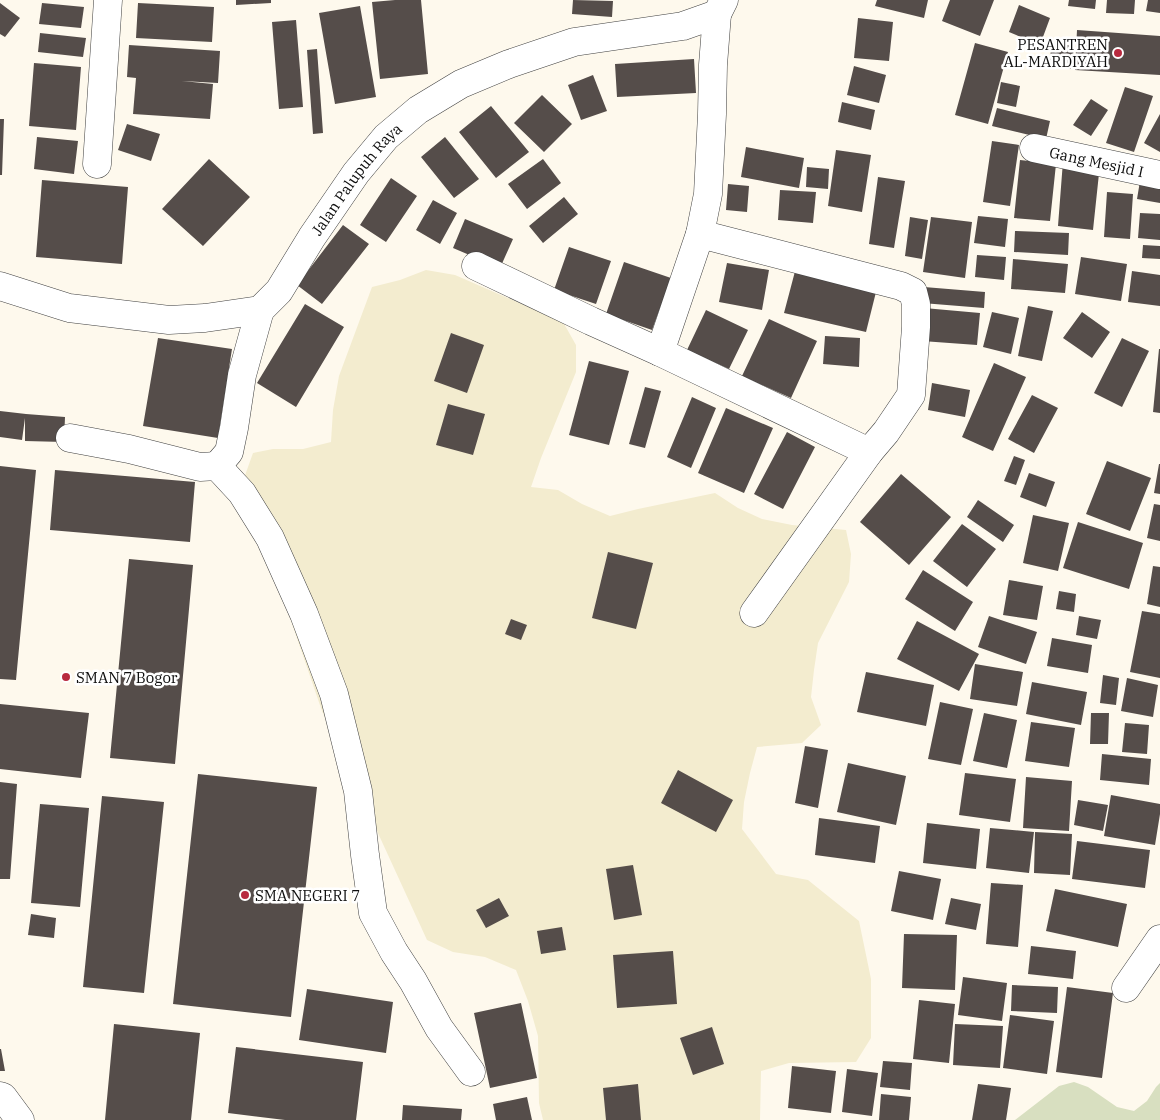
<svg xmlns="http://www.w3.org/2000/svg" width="1160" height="1120" viewBox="0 0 1160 1120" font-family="'IBM Plex Serif',serif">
  <rect width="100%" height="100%" fill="#fef9ed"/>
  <!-- farmland -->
  <path fill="#f3eccf" d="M426 270 455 275 563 322 576 345V372L541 458 531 487 558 490 582 504 610 516 638 509 715 493 738 508 762 519 792 525 846 530 851 554 849 582 818 643 814 670 811 697 821 725 802 743 757 747 750 773 744 802 742 829 776 874 808 880 859 921 871 979V1038L856 1062 789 1063 761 1071 760 1120H543L539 1103 538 1036 528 1001 516 970 485 957 453 952 427 940 322 711 243 481 253 453 273 449H303L331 442 333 410 339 376 372 287 400 280Z"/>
  <!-- cemetery -->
  <path fill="#d8dfc0" d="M1074 1082 1088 1087 1117 1107 1134 1111 1147 1101 1156 1087 1160 1083V1120H1015L1059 1086Z"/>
  <!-- building -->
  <path fill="#554d4a" d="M236 0H271V3L236 5Z
    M395 0H421L428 74 380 79 372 2Z
    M573 0 613 1 612 17 572 14Z
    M877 0H928L924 18 875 6Z
    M950 0H994L980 36 942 21Z
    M1069 0H1096L1095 9 1068 6Z
    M1107 0H1135L1134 14 1106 13Z
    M1148 0H1160V13L1146 11Z
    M0 3 20 18 5 37 0 34Z
    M42 3 84 7 81 28 39 24Z
    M138 3 214 7 212 42 136 38Z
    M1019 5 1050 18 1040 45 1009 32Z
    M360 6 376 97 335 104 319 13Z
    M858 18 893 22 889 61 854 58Z
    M296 20 303 107 279 109 272 22Z
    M1077 30 1160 36V75L1075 70Z
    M40 33 86 38 83 57 38 52Z
    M975 43 1008 52 988 124 955 115Z
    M129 45 220 51 218 83 182 81 213 84 210 119 133 114 136 78 127 77Z
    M1051 45H1074L1072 69 1050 68Z
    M317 49 323 133 313 134 307 50Z
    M694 59 696 93 617 97 615 64Z
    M34 63 81 67 76 130 29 126Z
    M854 66 886 75 879 103 847 95Z
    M593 75 607 111 581 120 568 85Z
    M1001 82 1020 86 1016 107 997 103Z
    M1125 87 1153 96 1134 152 1106 143Z
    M542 95 572 124 544 152 514 123Z
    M1091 99 1108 110 1091 136 1073 125Z
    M842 102 875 110 871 130 838 122Z
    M491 106 529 152 496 178 459 132Z
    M997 108 1050 121 1046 139 992 126Z
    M1160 114V152L1144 143Z
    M0 119H4L2 175H0Z
    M127 124 160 134 151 161 118 150Z
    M37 137 78 141 74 174 34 169Z
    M445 137 479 179 454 198 421 157Z
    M992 141 1019 145 1010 206 983 202Z
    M746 147 804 158 799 188 741 177Z
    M836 150 871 155 862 212 828 206Z
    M209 159 250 197 203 246 162 209Z
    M543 159 561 183 527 209 508 184Z
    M1020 160 1056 164 1050 221 1014 218Z
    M1063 161 1100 164 1093 230 1058 226Z
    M807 167 829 169 828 189 806 187Z
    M878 177 905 181 894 248 869 244Z
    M391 178 417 196 386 242 360 225Z
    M42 180 128 187 122 264 36 257Z
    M1140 181 1160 185V203L1137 199Z
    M728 184 749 186 747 212 726 210Z
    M780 190 816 192 813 223 778 220Z
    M1107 192 1133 194 1130 239 1104 237Z
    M564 197 578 214 543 243 529 226Z
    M433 200 457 213 440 244 416 230Z
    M1140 213 1160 214V240L1138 238Z
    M978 216 1008 219 1005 247 974 243Z
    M910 217 928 220 922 259 905 256Z
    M931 217 972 222 965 278 923 272Z
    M465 219 513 239 500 268 453 248Z
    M343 225 369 244 322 304 297 285Z
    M1015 231 1069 233 1068 255 1014 252Z
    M1143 245 1160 246V259L1142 258Z
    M569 247 611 261 596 304 554 290Z
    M977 255 1006 257 1004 280 975 277Z
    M1081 257 1127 264 1121 301 1075 294Z
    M1013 259 1068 264 1065 293 1011 289Z
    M798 260 879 280 866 332 784 313Z
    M624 262 671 278 652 330 606 314Z
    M727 263 769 270 762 310 719 302Z
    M1132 271 1160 275V306L1128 302Z
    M924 287 985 292 984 308 922 303Z
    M305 304 344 327 296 407 257 383Z
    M1028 306 1053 311 1042 361 1018 356Z
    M924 308 980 313 977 345 922 341Z
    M706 310 748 330 729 369 687 350Z
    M992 312 1019 318 1011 354 983 347Z
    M1082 312 1110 332 1092 358 1063 338Z
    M769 319 817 341 791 398 742 376Z
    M451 333 484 345 467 393 434 381Z
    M825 336 860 338 859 367 823 364Z
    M158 338 232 349 218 438 143 426Z
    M1122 338 1149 351 1122 407 1094 393Z
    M1159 349H1160V413L1153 412Z
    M589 361 629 371 609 445 569 435Z
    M994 363 1026 377 993 451 962 437Z
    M932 383 970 390 965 417 928 410Z
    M645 387 661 391 645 448 629 444Z
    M1032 395 1058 408 1034 453 1008 439Z
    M692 397 716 408 691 468 667 457Z
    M448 404 485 414 473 455 436 445Z
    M726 408 773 428 744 493 698 473Z
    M0 411 26 414 65 417 64 442 25 441V418L22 440 0 437Z
    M787 432 815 447 783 509 754 494Z
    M1014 456 1025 460 1016 485 1004 481Z
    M1107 461 1151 478 1130 531 1086 514Z
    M1159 464H1160V494L1154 493Z
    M0 466 36 470 16 680 0 679Z
    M55 470 195 482 190 542 50 530Z
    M1029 473 1055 482 1046 507 1020 497Z
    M901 474 951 517 909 565 860 522Z
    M978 500 1014 525 1003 542 967 517Z
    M1154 504 1160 505V541L1147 538Z
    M1033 515 1069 523 1058 571 1023 563Z
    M1078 522 1143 543 1129 589 1063 568Z
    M962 524 996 549 967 587 933 561Z
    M608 552 653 563 636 629 592 618Z
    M129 559 193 565 175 764 110 758Z
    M1153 566 1160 567V607L1147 604Z
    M923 570 973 602 955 631 905 599Z
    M1009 580 1043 586 1037 620 1003 615Z
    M1059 591 1076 594 1074 612 1056 609Z
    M1142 611 1160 614V678L1130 672Z
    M989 616 1037 632 1026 664 978 647Z
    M1079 616 1101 620 1097 639 1076 635Z
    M511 619 527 625 521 640 505 634Z
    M917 621 979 654 959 691 897 659Z
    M1052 638 1092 645 1088 673 1047 666Z
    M975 664 1023 672 1017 706 970 699Z
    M866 672 934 685 926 726 857 712Z
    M1103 675 1119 678 1116 705 1100 703Z
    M1127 678 1158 685 1153 717 1121 711Z
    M1032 682 1087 692 1081 725 1026 714Z
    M940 702 973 709 961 765 928 759Z
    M0 704 89 713 81 778 0 769Z
    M984 713 1017 720 1007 768 973 761Z
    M1091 713H1109L1108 744H1090Z
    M1031 722 1075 728 1069 767 1025 761Z
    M1125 723 1149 725 1147 754 1122 752Z
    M805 746 828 750 818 808 795 803Z
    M1102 754 1151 759 1149 785 1100 780Z
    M848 763 906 776 896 825 837 812Z
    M678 770 733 800 716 832 661 803Z
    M965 773 1016 779 1010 822 959 815Z
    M198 774 317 787 291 1017 173 1004Z
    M1026 777 1072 781 1069 831 1023 828Z
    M0 782 17 784 10 879H0Z
    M1111 795 1160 804V814L1155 845 1104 836Z
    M102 796 164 802 144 993 83 987Z
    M1078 800 1108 805 1103 831 1074 825Z
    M40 804 89 808 80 907 31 903Z
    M819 818 880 826 875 863 815 855Z
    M927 823 980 829 976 869 923 863Z
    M990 828 1034 832 1029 873 986 868Z
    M1035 832 1072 834 1070 875 1034 873Z
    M1077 841 1150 850 1145 888 1072 879Z
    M633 865 642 915 614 920 606 869Z
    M899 871 941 879 933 920 891 911Z
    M991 883 1023 885 1018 947 986 944Z
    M1055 889 1127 904 1118 947 1046 931Z
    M499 898 509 916 486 928 476 910Z
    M951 898 981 904 976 930 945 924Z
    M31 914 56 918 54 938 28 935Z
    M562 927 566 950 541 954 537 931Z
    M904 934 957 935 955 990 902 988Z
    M1031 946 1076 951 1073 979 1028 974Z
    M673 951 677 1004 617 1008 613 955Z
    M963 977 1007 983 1002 1021 958 1015Z
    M1012 985 1058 987 1057 1013 1011 1011Z
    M1067 987 1113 993 1102 1078 1056 1072Z
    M307 989 393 1002 386 1053 299 1040Z
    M919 1000 955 1004 949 1063 913 1059Z
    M521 1003 537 1078 490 1088 474 1013Z
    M1010 1015 1054 1021 1047 1074 1003 1068Z
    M114 1024 200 1033 191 1120H105Z
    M955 1024 1003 1026 1000 1068 953 1065Z
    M712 1027 724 1064 693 1075 680 1038Z
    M236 1047 363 1062 356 1120H285L228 1113Z
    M0 1049H1L5 1071H0Z
    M883 1061 912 1063 910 1090 880 1087Z
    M792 1066 836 1071 831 1113 788 1108Z
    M847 1069 878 1073 872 1116 842 1112Z
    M638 1084 641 1120H606L603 1088Z
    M978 1084 1011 1088 1006 1120H972Z
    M881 1094 911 1097 909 1120H879Z
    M527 1097 532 1120H496L493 1104Z
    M403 1105 462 1109 461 1120H402Z"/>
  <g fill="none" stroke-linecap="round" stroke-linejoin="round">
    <!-- minor casing -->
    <g stroke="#404040" stroke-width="29">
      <g id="minor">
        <path id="s1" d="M1034 148 1160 175"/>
        <path d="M97 164 108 0"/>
        <path d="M700 234 901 286 913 292 916 304V327L911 395 886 432 869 452 754 613"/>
        <path d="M476 266 591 321 660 352 869 452"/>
        <path id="s2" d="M0 286 69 308 169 320 205 318 260 310 279 291 312 237 356 173 386 137 418 110 461 84 509 64 574 42 683 26 717 14 724 0"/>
        <path d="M660 352 700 234 708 194 712 114 713 65 717 14"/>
        <path d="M70 438 129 449 200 467 217 466 242 493 270 538 304 614 334 694 358 791 365 855 373 913 394 952 413 981 439 1028 471 1072"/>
        <path d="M217 466 229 452 234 428 242 375 260 310"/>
        <path d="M1126 988 1160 939"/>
        <path d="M0 1096 3 1097 20 1120"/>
      </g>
    </g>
    <!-- minor -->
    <use href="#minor" stroke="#fff" stroke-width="28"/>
  </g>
  <!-- markers -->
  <g fill="#b82a3f" stroke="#fff" stroke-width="2">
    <circle cx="1118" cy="53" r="5"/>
    <circle cx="66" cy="677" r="5"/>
    <circle cx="245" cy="895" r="5"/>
  </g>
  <g text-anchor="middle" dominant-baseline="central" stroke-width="5" stroke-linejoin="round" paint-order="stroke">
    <!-- poi labels -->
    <g font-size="15" fill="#0d0d0d" stroke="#fff" text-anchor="start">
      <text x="1108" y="44" text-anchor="end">PESANTREN<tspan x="1108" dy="17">AL-MARDIYAH</tspan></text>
      <text x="76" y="677">SMAN 7 Bogor</text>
      <text x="255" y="895">SMA NEGERI 7</text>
    </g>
    <!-- street labels -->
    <g font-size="15" fill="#0d0d0d" stroke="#fff">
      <text stroke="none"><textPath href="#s1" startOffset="64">Gang Mesjid I</textPath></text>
      <text stroke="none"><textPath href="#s2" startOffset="428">Jalan Palupuh Raya</textPath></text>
    </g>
  </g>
</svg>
